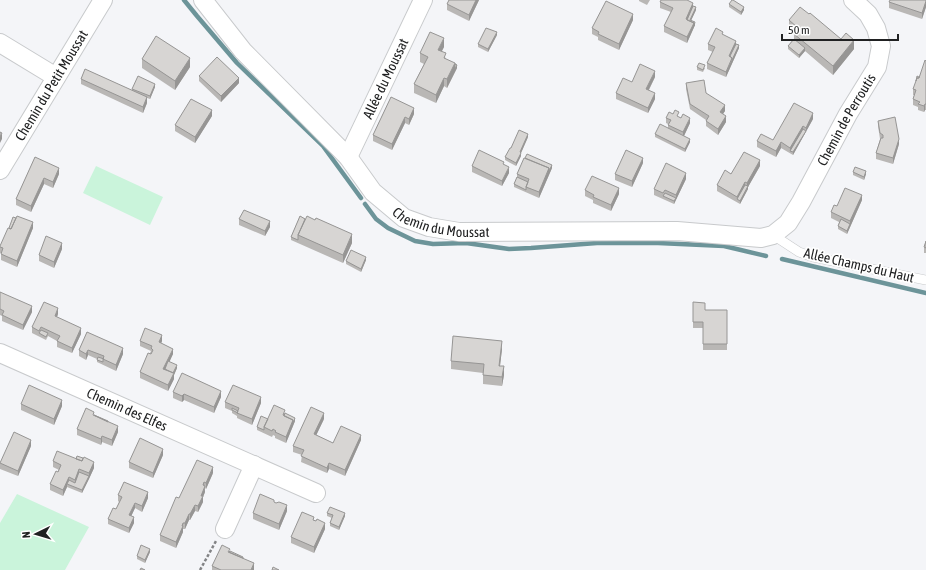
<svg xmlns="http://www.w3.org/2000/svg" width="926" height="570" viewBox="0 0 926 570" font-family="'Asap Condensed',sans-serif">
  <rect width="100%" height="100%" fill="#f4f5f8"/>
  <!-- green -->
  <path fill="#caf4db" d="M96 166 163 197 150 225 83 193Z
    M17 494 89 527 65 570H0V523Z"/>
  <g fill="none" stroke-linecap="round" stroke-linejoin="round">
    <!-- stream -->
    <path stroke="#6c9499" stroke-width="4.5" d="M184 0 197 16 237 63 323 146 361 198
      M365 204 376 219 388 228 415 241 433 244 466 243 509 249 531 248 597 243H658L724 246 766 256
      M782 259 926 293"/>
    <!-- lane casing -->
    <g stroke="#c8cacc" stroke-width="10">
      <path id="lane" d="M773 235 799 252 813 257 926 280"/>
    </g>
    <!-- street casing -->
    <g stroke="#c8cacc" stroke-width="20">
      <g id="street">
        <path id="s1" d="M203 0 243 51 348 157 373 192 404 218 429 227 459 232 677 231 761 238 773 235 788 223 801 202 848 114 877 67 881 46 876 28 868 14 853 0"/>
        <path d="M0 43 56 77"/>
        <path id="s2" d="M348 157 423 0"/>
        <path id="s3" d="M0 170 103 0"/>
        <path id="s4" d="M0 353 316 493"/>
        <path d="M225 529 254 465"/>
      </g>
    </g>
    <!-- path -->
    <path stroke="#828385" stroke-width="2.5" stroke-dasharray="3 2" stroke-linecap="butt" d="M200 570 216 541"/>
    <!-- lane -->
    <use href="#lane" stroke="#fff" stroke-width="9"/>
    <!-- street -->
    <use href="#street" stroke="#fff" stroke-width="18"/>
  </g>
  <!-- wall -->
  <path fill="#b9b7b5" d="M449 0H479L469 21 447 10V4Z
    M639 0H650L647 5 639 1Z
    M926 0V7L922 19 889 8V2Z
    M660 2 693 6 696 10 691 20 695 25 687 43 664 32V26L671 12 660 8Z
    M729 4 744 10 741 15 729 7Z
    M633 20 619 50 598 40V37L592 34V28Z
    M789 20 841 39 854 49 833 75 805 51 799 58 788 49V46L794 39V33L789 29Z
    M497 35 488 52 478 47V44Z
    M723 35 736 44 739 48 726 77 707 69V63L713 52 708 50V44Z
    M444 47 442 51 446 59 457 68 447 88 444 86 436 103 414 93V84L424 64 420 62V53Z
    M142 59 190 67 175 90 142 68Z
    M926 61V110H925L924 112 918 110V107L913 105V99L914 95H913V89L916 83V81L919 77Z
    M697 67 705 68 703 72 697 70Z
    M199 76 239 83 221 102 199 81Z
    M655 77 649 90 655 99 648 113 616 99V93L632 82Z
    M81 79 132 90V89L155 87 150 99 147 98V103L143 113 81 84Z
    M686 83 706 93 725 111 723 114 726 122 718 135 706 126V120L690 109 686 89Z
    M391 97 414 114 409 125 405 123 392 150 373 141V135Z
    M212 116 195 143 175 131V125Z
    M679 117 690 123 684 136 690 142 685 152 655 137V134L668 128V124L666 123V118Z
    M813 119 793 155 781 148 776 157 757 147V141L773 140Z
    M878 121 899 144 893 164 876 159V153L880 139 878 126Z
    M528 137 521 153V156L516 166 505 160V157L511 148Z
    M35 157 59 174 53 188 44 184 31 212 16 205V199Z
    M643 163 632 187 615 180V174Z
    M504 165 509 173 502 186 472 172V166Z
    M760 166 748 187V189L740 204 717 191V185L731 174Z
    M552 168 539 198 514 187V184L517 177V174Z
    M853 172 866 174 864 180 853 175Z
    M686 179 674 204 654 195V189Z
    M585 190 619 194 611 211 593 203V200L585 196Z
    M862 200 847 234 838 229V226L839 222 831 218V212L837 206Z
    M300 216 352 243 343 263 291 240V237Z
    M239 219 270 227 265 236 239 225Z
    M9 228H33L17 267 1 260V253H0V246Z
    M926 241V253H924V247Z
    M62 249 54 268 39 261V255Z
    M366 260 361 272 346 264V261Z
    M0 292 32 312 23 330 2 321V316L0 315Z
    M693 302 705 310H727V350H703V328H693Z
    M58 314 57 317 81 334 72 353 57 347V341L48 336 46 340 32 333V327Z
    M87 332 123 354 116 371 97 362V359L88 355 86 360 79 356V350Z
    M140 341H162L161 343 173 354 169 361 177 368 174 375V379L168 391 140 378V372L151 351 140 346Z
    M502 349 500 366 504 375 502 386 483 384V373L451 369V361Z
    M173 392 221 397 214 413 184 400 182 402 173 398Z
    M51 395 62 406 54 425 21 410V404Z
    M225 402 261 403 252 425 237 418V416L232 413V411L225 408Z
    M285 413 295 421 286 443 275 438V436L273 435 272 437 257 430V427L268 419Z
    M94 415 108 422 118 432 112 446 102 442 101 445 77 435V429Z
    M324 419 316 435 333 443 361 440 345 476 329 469 327 473 301 462 302 455 293 452V446Z
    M31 446 18 476 0 469V463Z
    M163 455 153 478 129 468V462Z
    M53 461 94 468 82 493 67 487 63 496 50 490V484L59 470 53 467Z
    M213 473 206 489 205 488V492L203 497V502L198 512 195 511 190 520H189L185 529H183V532L176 548 160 541V535L179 498Z
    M118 495 148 498 142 512 135 508 131 516 134 523 129 533 108 524V519L116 509 119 502 118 501Z
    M274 502 287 511 279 530 253 519V513Z
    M327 513 345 516 339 530 330 526V523L332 518 327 516Z
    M314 520 325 529 314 553 291 543V537Z
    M230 551 243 558 254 569V570H212V566Z
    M150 552 145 563 137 559V556Z"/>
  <!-- shaded-wall -->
  <path fill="#969594" d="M476 0H479L469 21V15Z
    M926 1V7L922 19V13Z
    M693 3V8L686 22V19Z
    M696 7V10L690 23V20Z
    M744 7V10L741 15V12Z
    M633 14V20L619 50V44Z
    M695 22V25L687 43V37L694 23Z
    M497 32V35L488 52V49Z
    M444 38V47L438 58V50Z
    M854 40V49L833 75V66Z
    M736 41V47L730 59 729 56Z
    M739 45V48L726 77V72Z
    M805 48V51L799 58V55Z
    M190 58V67L175 90V81Z
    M455 63 457 65V68L447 88V79Z
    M655 71V77L646 95V89Z
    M239 78V83L221 102V96Z
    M444 78V86L436 103V95Z
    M155 84V87L150 99V96Z
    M655 93V99L648 113V108Z
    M147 97V103L143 113V107Z
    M925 104V110L924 112V106Z
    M725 105V111L720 118V112Z
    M414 108V114L409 125V119Z
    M212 110V116L195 143V137Z
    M813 113V119L793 155V152L806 131V128Z
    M726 116V122L718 135V129Z
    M405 117V123L392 150V144Z
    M690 118V123L683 138V132Z
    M803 126V132L790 151V148Z
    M2 133V139L0 143V137Z
    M528 134V137L521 153V156L516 166V163L520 152Z
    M690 139V142L685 152V149Z
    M899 139V144L893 164V158Z
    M781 142V148L776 157V151Z
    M643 158V163L632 187V181Z
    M760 160V166L748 187V189L740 204V201L747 188V183Z
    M552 165V168L539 198V192L549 168Z
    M509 167V173L502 186V181Z
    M59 168V174L53 188V182Z
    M866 171V174L864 180V177Z
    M686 173V179L674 204V201L676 198V195Z
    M44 178V184L31 212V206Z
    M745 182V187L737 199V197Z
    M619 188V194L611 211V205Z
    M862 195V200L847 234V231L850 224V221Z
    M270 221V227L265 236V231Z
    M33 222V228L17 267V261Z
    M352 234V243L343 263V255Z
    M62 243V249L54 268V262Z
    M366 257V260L361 272V269Z
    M32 306V312L23 330V325Z
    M58 308V314L55 322V316Z
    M81 328V334L72 353V348Z
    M162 335V341L159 348V342Z
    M502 341V349L499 374V366Z
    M123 348V354L116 371V365Z
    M173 349V354L165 372 163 369Z
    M88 350V355L86 360V354Z
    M177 365V368L174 375V379L168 391V385Z
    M504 366V375L502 386V377Z
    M221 391V397L214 413V407Z
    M184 394V400L182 402V396Z
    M261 397V403L252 425V419Z
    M62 400V406L54 425V419Z
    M324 413V419L314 440V434Z
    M295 418V421L293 426V423Z
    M293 420V426L286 443V437Z
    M118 426V432L112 446V440Z
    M361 435V440L345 476V470Z
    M102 436V442L101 445V439Z
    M31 440V446L18 476V471Z
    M163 449V455L153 478V473Z
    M94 462V468L89 479V473Z
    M329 463V469L327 473V468Z
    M213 467V473L206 489V483Z
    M79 469V475L75 486V480Z
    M89 476V479L82 493V490Z
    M69 477V483L67 484V487L63 496V490Z
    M204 482 205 492 203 497V502L198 512V506L203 485Z
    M148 492V498L142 512V506Z
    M135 503V508L129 521V515Z
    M195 505V511L190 520V514Z
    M287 505V511L279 530V524Z
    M345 513V516L339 530V527Z
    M189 514V520L185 529V523Z
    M134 517V523L129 533V528Z
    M183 523V532L176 548V542Z
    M325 523V529L314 553V547Z
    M150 549V552L145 563V560Z
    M254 563V570H251Z"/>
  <!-- building -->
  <path fill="#d7d5d3" stroke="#969594" d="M449 0H476L469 15 447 4Z
    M661 0H687L693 3 686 19 694 23 687 37 664 26 673 8 660 2Z
    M732 0H733L744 7 741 12 729 4Z
    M890 0H926V1L922 13 889 2Z
    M606 1 633 14 619 44 598 34 599 32 592 28Z
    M693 6 696 7 690 20 695 22 694 26V23L687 20Z
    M800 7 809 14 810 13 841 39 846 33 854 40 833 66 794 34 798 28 789 20Z
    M486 28 497 32 488 49 478 44Z
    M716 28 723 32 722 34 736 41 729 56 732 58 726 72 707 63 715 47 708 44Z
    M430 32 444 38 438 50 446 53 444 58 455 63 447 79 444 78 436 95 414 84 428 57 420 53Z
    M156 36 190 58 175 81 142 59Z
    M794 39 805 48 799 55 788 46Z
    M736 44 739 45 732 60V58L730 56Z
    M217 57 239 78 221 96 199 76Z
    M925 60 926 61V104H925L924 106 918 104 920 102 913 99 916 90 913 89 917 78H919Z
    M699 63 705 65 703 70 697 67Z
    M455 64 457 65 455 69Z
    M640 64 655 71 646 89 655 93 648 108 616 93 623 78 632 82Z
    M85 69 147 97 143 107 81 79Z
    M138 76 155 84 150 96 132 89Z
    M917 76 919 77V78H917L916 81Z
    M704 80 706 93 725 105 720 112 726 116 718 129 706 121 709 116 690 104 686 83Z
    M391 97 414 108 409 119 405 117 392 144 373 135Z
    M191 99 212 110 195 137 175 125Z
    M794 103 813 113 806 128 803 126 790 148 781 142 776 151 757 141 761 134 773 140Z
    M675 110 679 112 677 116 681 118 683 114 690 118 683 132 668 125 671 120 666 118 669 112 673 114Z
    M895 117 899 139 893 158 876 153 881 138H883V135L880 133 878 121Z
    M660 124 690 139 685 149 655 134Z
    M803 129 806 131 793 152 790 151Z
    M519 130 528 134 520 152 521 153 516 163 505 157 510 148H511Z
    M0 132 2 133 0 137Z
    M479 150 504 162 503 164 509 167 502 181 472 166Z
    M626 150 643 158 632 181 615 174Z
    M744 152 760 160 747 183 745 182 737 197 717 185 725 170 731 174Z
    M527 154 552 165 549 171V168L525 158Z
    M35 157 59 168 53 182 44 178 31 206 16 199Z
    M524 158 549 168 539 192 526 187 529 179 517 174Z
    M666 163 686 173 676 195 665 190 663 193 654 189Z
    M855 167 866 171 864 177 853 172Z
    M592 176 619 188 611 205 593 197 594 195 585 190Z
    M517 177 528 182 526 187V190L514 184Z
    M745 185 748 186 740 201 737 199Z
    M845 188 862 195 850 221 831 212 834 205 837 206Z
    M665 193 676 198 674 201 663 196Z
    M244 210 270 221 265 231 239 219Z
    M17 216 33 222 17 261 1 254 3 248 0 247V246L8 228 11 229Z
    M300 216 305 219 298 235V240L291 237Z
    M307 216 315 220 316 218 352 234 343 255 298 235Z
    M13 217 16 218 11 229 9 228Z
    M841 219 850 224 847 231 838 226Z
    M46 236 62 243 54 262 39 255Z
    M926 241V248L924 247Z
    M351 250 366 257 361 269 346 261Z
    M0 292 32 306 23 325 2 315 4 311 0 309Z
    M44 302 58 308 55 316 81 328 72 348 57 341 60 336 41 327 39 331 32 327Z
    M693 302 705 303V310H727V344H703V322H693Z
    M145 328 162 335 159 342 173 349 163 369 174 373 168 385 140 372 148 353 151 354 153 350 151 348 152 346 140 341Z
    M41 330 48 333 46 337 39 333Z
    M87 332 123 348 116 365 103 359 104 356 88 350 86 354 79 350Z
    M453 336 502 341 499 366H504L502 377 483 375 484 364 451 361Z
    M98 357 104 359H103V362L97 360Z
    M168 361 177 365 173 373 165 369Z
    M182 373 221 391 214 407 184 394 182 396 173 392Z
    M29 385 62 400 54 419 21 404Z
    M233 385 261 397 252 419 237 413 239 408 225 402Z
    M274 405 285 410 283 415 293 420 286 437 275 432 276 431 273 429 272 431 264 427Z
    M311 407 324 413 314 434 333 443 341 426 361 435 345 470 329 463 327 468 301 456 304 450 293 446Z
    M86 408 94 412 93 415 118 426 112 440 102 436 101 439 77 429Z
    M232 408 238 411 237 413H238L232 410Z
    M285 413 295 418 293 423V420L284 416Z
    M94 415 108 421V422Z
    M261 416 268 419 264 427V430L257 427Z
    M14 432 31 440 18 471 0 463Z
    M140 438 163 449 153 473 129 462Z
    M57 451 82 461 84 457 94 462 89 473 79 469 75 480 69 477 63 490 50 484 56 471 58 472 61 465 53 461Z
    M77 456 83 458 82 461 76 459Z
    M197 460 213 467 206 483 204 482 203 485 205 486 201 496H203L198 506 195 505 190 514H189L185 523H183L182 526H183L176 542 160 535 176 497 179 498Z
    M79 472 89 476 82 490 67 484 69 480 75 483Z
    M124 482 148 492 142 506 135 503 129 515 134 517 129 528 108 519 113 508 116 509 122 497 118 495Z
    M260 494 274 500V502L276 503 279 502 287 505 279 524 253 513Z
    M330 507 345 513 339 527 330 523 333 515 327 513Z
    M302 512 314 517 313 520 316 521 317 519 325 523 314 547 291 537Z
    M141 545 150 549 145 560 137 556Z
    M222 545 230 549 228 552 254 563 251 570H221L212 566Z
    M230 551 243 557V558L229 552Z
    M273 567 279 570H272Z
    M141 568 145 570H140Z"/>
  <g text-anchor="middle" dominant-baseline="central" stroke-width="3.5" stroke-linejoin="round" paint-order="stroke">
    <!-- street labels -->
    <g font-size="14" fill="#202122" stroke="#fff">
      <text stroke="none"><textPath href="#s2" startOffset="87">Allée du Moussat</textPath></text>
      <text stroke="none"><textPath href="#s3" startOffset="99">Chemin du Petit Moussat</textPath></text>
      <text stroke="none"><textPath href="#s1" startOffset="807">Chemin de Perroutis</textPath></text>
      <text stroke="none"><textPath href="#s1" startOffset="335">Chemin du Moussat</textPath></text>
      <text transform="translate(859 265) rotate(13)">Allée Champs du Haut</text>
      <text stroke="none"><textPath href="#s4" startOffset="139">Chemin des Elfes</textPath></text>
    </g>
  </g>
  <!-- north arrow -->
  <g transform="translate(36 534) rotate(265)" stroke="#ffffff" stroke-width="3" paint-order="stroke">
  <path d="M0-3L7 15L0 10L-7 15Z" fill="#202122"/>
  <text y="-6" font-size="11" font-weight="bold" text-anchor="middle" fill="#202122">N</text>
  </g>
  <!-- scale -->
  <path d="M782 34v6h116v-6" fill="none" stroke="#202122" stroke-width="2"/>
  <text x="788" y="34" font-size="12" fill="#202122" stroke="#ffffff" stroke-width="3" paint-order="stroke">50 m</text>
</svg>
